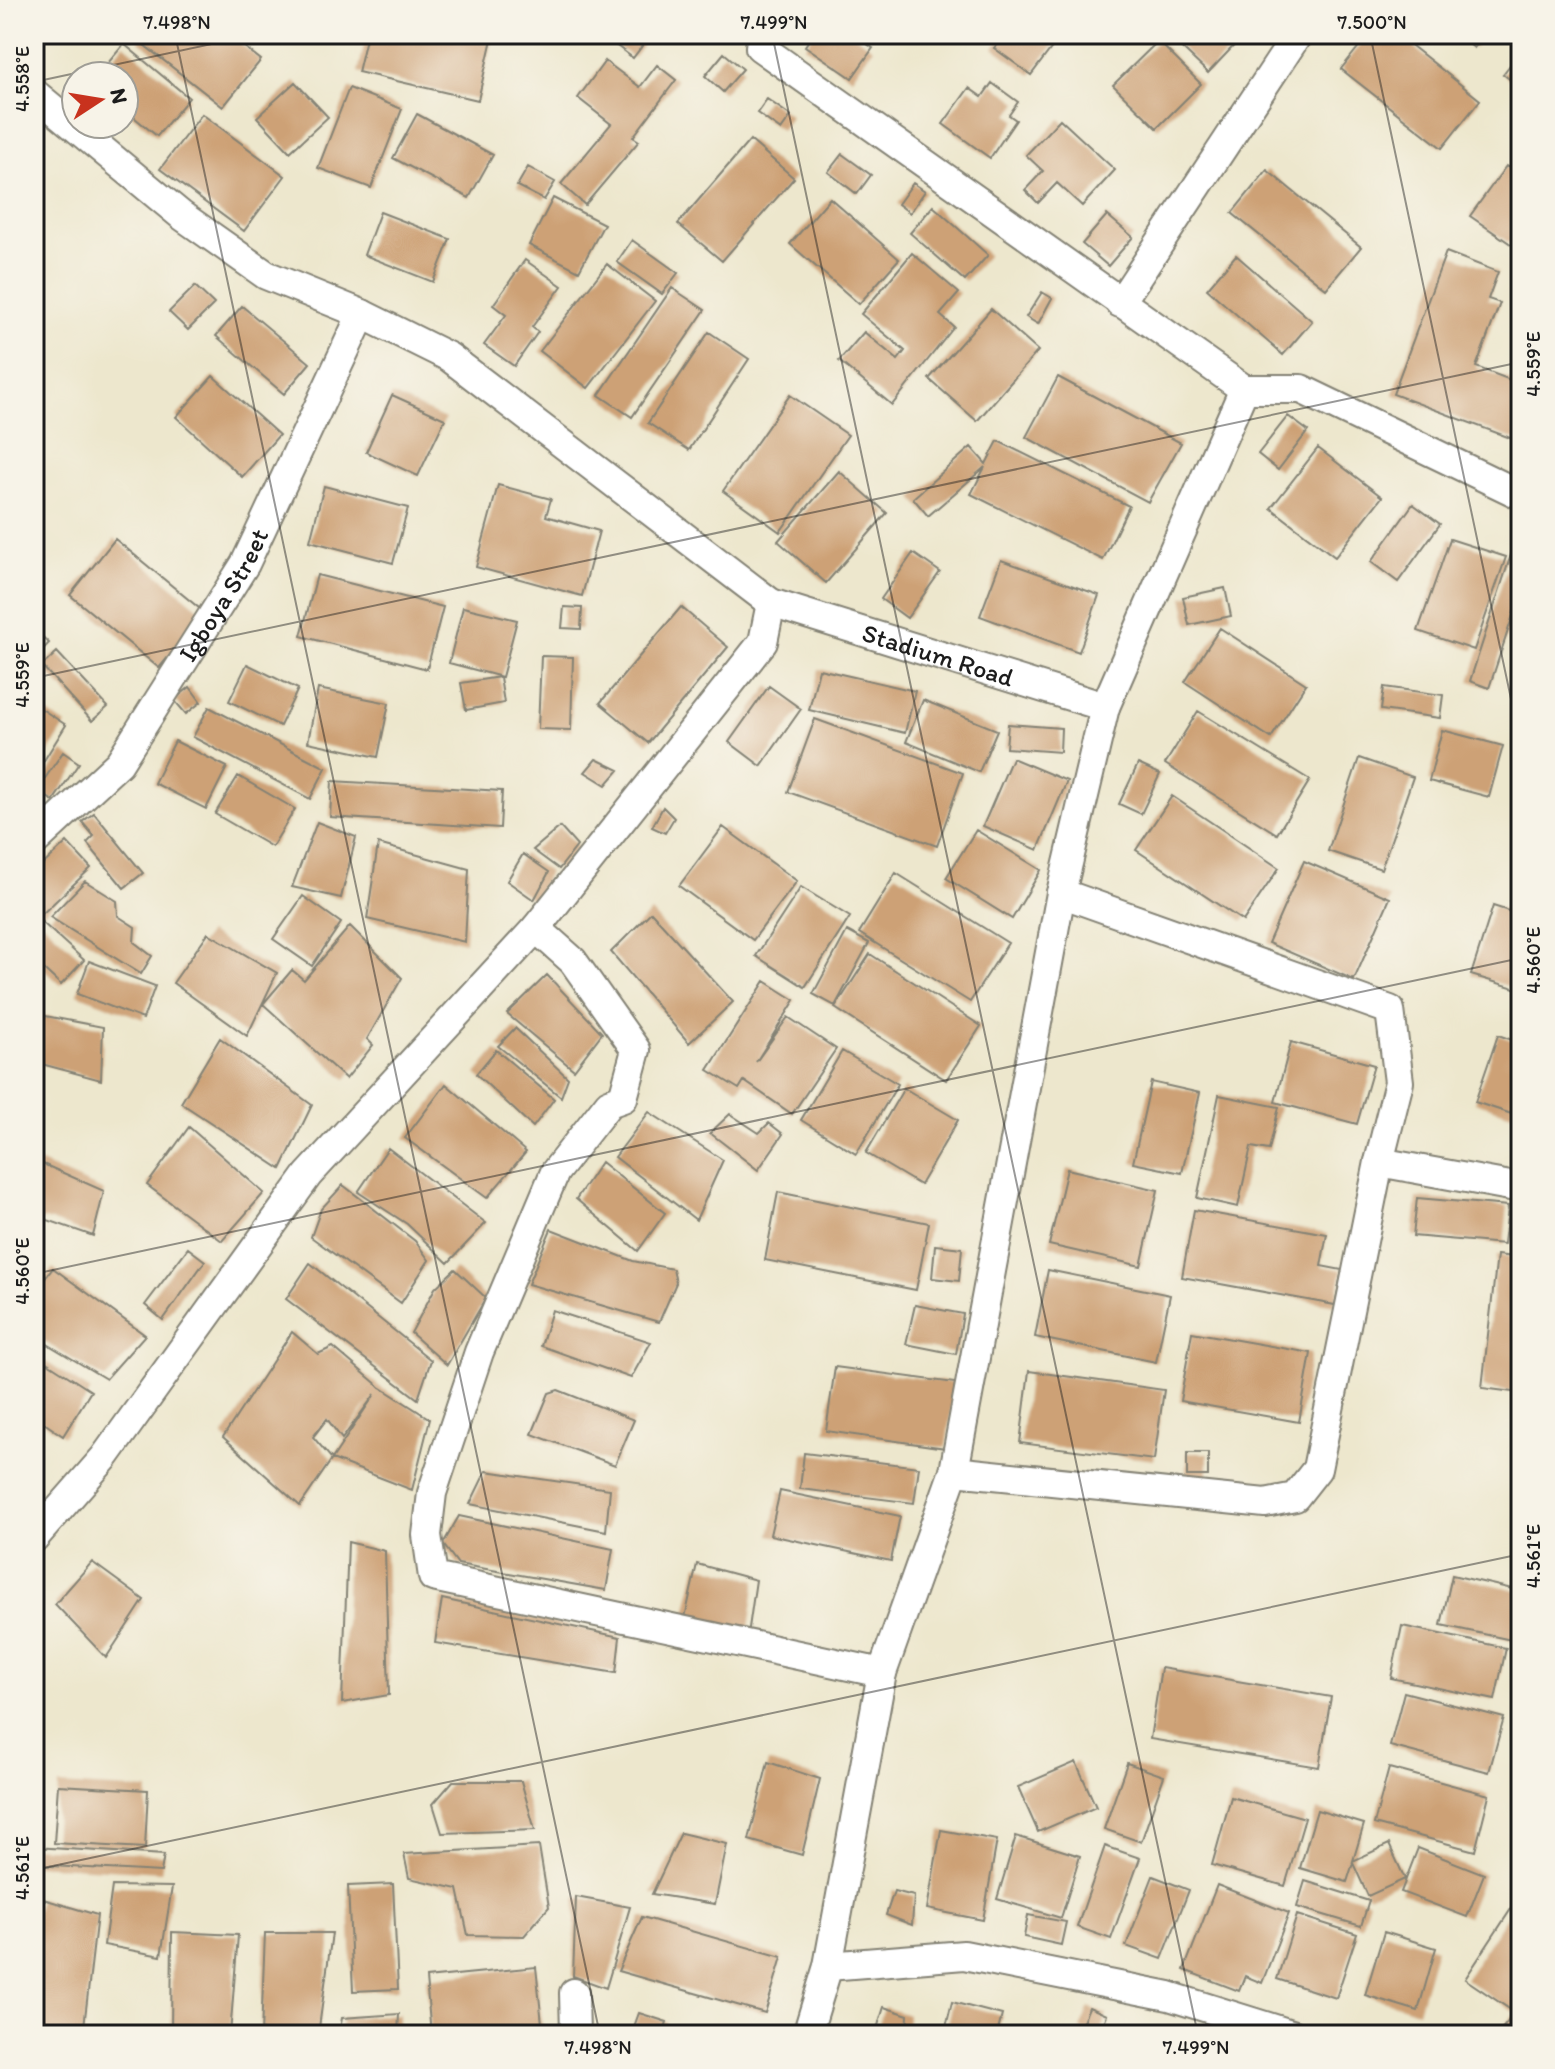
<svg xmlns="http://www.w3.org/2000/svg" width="1555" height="2069" viewBox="0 0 1555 2069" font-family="Itim,sans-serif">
  <rect width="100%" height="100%" fill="#f7f3e8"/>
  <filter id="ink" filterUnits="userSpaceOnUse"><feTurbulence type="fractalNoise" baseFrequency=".0125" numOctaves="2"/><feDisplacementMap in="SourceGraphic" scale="16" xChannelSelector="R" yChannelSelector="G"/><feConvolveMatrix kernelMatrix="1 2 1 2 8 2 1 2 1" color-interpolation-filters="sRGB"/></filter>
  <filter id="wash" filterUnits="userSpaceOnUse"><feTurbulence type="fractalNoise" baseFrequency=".006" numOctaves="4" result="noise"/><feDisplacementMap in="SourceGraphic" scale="32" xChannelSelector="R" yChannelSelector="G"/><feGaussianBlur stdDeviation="1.8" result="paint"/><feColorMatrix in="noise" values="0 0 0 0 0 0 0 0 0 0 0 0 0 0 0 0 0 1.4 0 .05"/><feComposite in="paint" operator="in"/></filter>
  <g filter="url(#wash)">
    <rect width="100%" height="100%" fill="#ede7cd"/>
    <g id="blocks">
      <!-- building -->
      <path fill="#cda176" d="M145 34H228L261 60 223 107 139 41Z
        M367 34H470L492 39 478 100 358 72Z
        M601 34H651L633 58Z
        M813 34H852L873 48 852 78 805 46Z
        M1005 34H1062L1031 75 994 48Z
        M1167 34H1245L1208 73Z
        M1369 34H1397L1480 100 1442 148 1341 69Z
        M1457 34H1485L1474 48Z
        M1158 41 1201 84 1157 128 1113 85Z
        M124 44 189 98 157 136 124 109V76H97Z
        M1521 51V88L1503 74Z
        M724 53 743 69 723 92 705 76Z
        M605 61 640 87 657 65 676 80 633 137 639 141 585 205 561 184 611 124 578 98Z
        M295 82 328 117 290 152 257 117Z
        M992 83 1018 102 1009 115 1016 120 990 158 943 124 969 88 982 97Z
        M349 88 402 109 371 188 318 168Z
        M767 99 791 116 781 130 757 113Z
        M202 114 285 176 244 231 160 169Z
        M417 114 493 155 469 198 393 158Z
        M1060 119 1115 170 1082 206 1057 183 1038 203 1025 190 1043 171 1026 155Z
        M750 140 794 178 722 261 678 224Z
        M842 154 871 175 857 194 828 172Z
        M1506 166 1521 176V251L1470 216Z
        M528 167 555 182 544 200 517 186Z
        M1267 170 1361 247 1326 289 1232 213Z
        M913 183 925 191 910 213 898 204Z
        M553 198 604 224 579 271 529 245Z
        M830 198 899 259 859 304 790 244Z
        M933 206 988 255 965 281 910 233Z
        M380 212 450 239 433 282 364 255Z
        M1107 215 1133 237 1108 266 1082 244Z
        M632 240 678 273 662 294 617 262Z
        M1446 252 1498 272 1488 299 1500 303 1476 367 1521 384V442L1393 394Z
        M912 253 959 293 940 315 954 327 892 405 839 361 864 332 898 360 905 351 861 314Z
        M1236 255 1312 321 1283 355 1207 289Z
        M525 260 562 286 532 327 538 332 514 366 484 345 506 315 493 305Z
        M607 264 655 301 588 388 540 351Z
        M195 286 214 304 188 330 169 312Z
        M672 288 705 310 632 417 599 395Z
        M1042 292 1052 298 1038 324 1026 317Z
        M242 306 310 363 284 394 216 336Z
        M991 309 1038 351 977 421 929 379Z
        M709 332 749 359 689 450 648 423Z
        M213 376 279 435 242 477 176 417Z
        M1058 377 1181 443 1148 502 1026 437Z
        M392 395 445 419 418 476 366 452Z
        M790 395 848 435 780 532 723 491Z
        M1288 416 1308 431 1278 470 1258 454Z
        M998 441 1129 506 1103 560 971 494 985 467 928 516 913 498 971 447 986 464Z
        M1318 448 1382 497 1335 557 1271 508Z
        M839 471 887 513 826 583 778 541Z
        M498 485 551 499 546 516 599 531 582 596 476 567Z
        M324 486 408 508 393 563 310 541Z
        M1413 504 1440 524 1398 582 1371 562Z
        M1520 527 1521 591 1489 688 1470 681Z
        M115 539 205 613 159 668 70 595Z
        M1450 539 1506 557 1474 650 1418 631Z
        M913 553 940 572 907 618 881 599Z
        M1001 560 1099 595 1079 652 980 616Z
        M317 575 443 607 427 669 301 636Z
        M1225 588 1231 616 1189 625 1183 597Z
        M463 607 517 620 502 677 449 663Z
        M564 607 582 608 581 629 562 628Z
        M681 607 728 647 648 743 600 703Z
        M1220 628 1306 684 1271 738 1185 682Z
        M34 629 49 643 34 659Z
        M57 652 108 707 92 721 42 666Z
        M541 656 573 657 571 730 538 729Z
        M247 664 298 689 280 726 229 701Z
        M819 669 915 691 905 733 809 710Z
        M500 677 504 703 466 710 461 683Z
        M769 686 801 709 761 766 729 742Z
        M190 687 201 702 186 714 174 700Z
        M1384 687 1443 695 1440 718 1381 710Z
        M318 689 389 703 378 757 308 742Z
        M923 700 997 730 979 772 906 742Z
        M34 704 66 725 38 770 34 767Z
        M209 707 326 768 310 799 193 737Z
        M1198 711 1310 780 1277 834 1165 764Z
        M815 719 963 773 937 846 788 792Z
        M1008 724 1061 728 1060 752 1006 748Z
        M1442 730 1503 746 1489 797 1429 781Z
        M175 741 227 767 206 809 154 783Z
        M63 752 79 763 53 801 37 790Z
        M1012 758 1067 781 1038 850 983 826Z
        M1359 758 1413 777 1381 869 1328 851Z
        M596 759 619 770 606 785 585 772Z
        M1138 764 1160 774 1141 814 1119 804Z
        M238 776 295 809 272 847 215 814Z
        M332 781 502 791 500 828 330 817Z
        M1172 796 1279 868 1243 921 1136 850Z
        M663 807 674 818 665 833 652 827Z
        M94 813 143 873 124 888 87 843 94 836 82 822Z
        M317 822 356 837 341 898 292 887Z
        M560 827 577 846 559 869 533 850Z
        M723 827 797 881 753 940 679 886Z
        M976 830 1041 870 1012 919 946 878Z
        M67 842 91 868 42 914 34 906V873Z
        M378 844 469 869 465 942 367 919Z
        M523 854 549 872 534 900 507 881Z
        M1304 861 1390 898 1354 980 1268 943Z
        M896 873 1008 943 970 1002 859 933Z
        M85 881 117 901 118 916 135 927 134 942 152 956 141 974 50 917Z
        M801 887 850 917 805 987 756 956Z
        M303 896 341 923 312 966 273 939Z
        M1493 906 1521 915V990L1471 975Z
        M651 912 733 1002 689 1043 611 952Z
        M34 915 84 960 61 985 34 960Z
        M350 926 402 978 367 1039 373 1045 346 1079 263 1004 292 970 304 980Z
        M847 931 869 943 835 1006 813 994Z
        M208 933 277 973 247 1036 173 983Z
        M870 954 981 1026 946 1080 835 1008Z
        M89 961 155 986 143 1019 77 994Z
        M547 975 602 1033 574 1070 507 1014Z
        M765 981 795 1000 756 1062 788 1017 836 1049 792 1114 744 1081 739 1089 708 1070Z
        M35 1014 103 1027 101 1080 34 1062Z
        M515 1028 568 1078 561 1097 498 1046Z
        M1498 1035 1521 1043V1117L1475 1102Z
        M220 1038 312 1105 281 1169 181 1103Z
        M1291 1042 1374 1065 1357 1124 1275 1102Z
        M496 1050 554 1099 533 1127 476 1074Z
        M842 1051 898 1084 856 1154 801 1120Z
        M1151 1082 1200 1093 1182 1173 1133 1163Z
        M446 1084 526 1152 487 1198 405 1138Z
        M904 1088 958 1120 920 1185 866 1153Z
        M1219 1095 1279 1107 1269 1150 1251 1147 1238 1207 1197 1198Z
        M649 1112 723 1160 696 1220 615 1157Z
        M730 1114 759 1133 769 1123 783 1134 758 1170 710 1133Z
        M189 1127 264 1193 222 1241 147 1185Z
        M388 1148 486 1223 448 1263 407 1224 358 1192Z
        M34 1160 104 1191 93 1236 45 1219 34 1224Z
        M601 1162 665 1213 638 1251 576 1199Z
        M1067 1169 1158 1190 1141 1266 1049 1245Z
        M343 1185 415 1241 429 1260 401 1303 311 1237 321 1209Z
        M778 1192 929 1223 916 1290 765 1260Z
        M1417 1198 1508 1206 1504 1244 1413 1236Z
        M1194 1210 1327 1234 1321 1266 1342 1270 1335 1305 1182 1277Z
        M551 1229 633 1261 673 1269 676 1283 659 1322 528 1284Z
        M935 1245 962 1248 959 1281 932 1278Z
        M188 1248 205 1261 163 1320 145 1305Z
        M1497 1255 1521 1258V1393L1482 1388Z
        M310 1263 431 1360 418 1399 286 1299Z
        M53 1268 145 1335 106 1379 34 1336V1293Z
        M455 1269 486 1298 447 1365 411 1333 435 1288Z
        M1048 1270 1170 1295 1156 1362 1035 1337Z
        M915 1305 963 1314 956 1354 906 1344Z
        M552 1310 651 1342 631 1378 541 1346Z
        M292 1332 318 1354 333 1347 380 1387 430 1419 412 1490 332 1459 375 1394 342 1439 327 1419 313 1437 332 1459 300 1506 223 1437Z
        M1192 1332 1311 1353 1299 1422 1180 1401Z
        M34 1354 91 1391 63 1436 34 1416Z
        M835 1367 955 1383 946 1448 826 1431Z
        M1029 1371 1164 1390 1154 1460 1020 1443Z
        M558 1390 634 1420 615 1465 532 1434 549 1393Z
        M804 1453 919 1467 914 1503 800 1489Z
        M1187 1453H1208V1476H1187Z
        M486 1471 610 1489 606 1531 470 1504Z
        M780 1491 900 1516 891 1561 770 1535Z
        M459 1516 613 1549 606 1590 458 1564 443 1544Z
        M348 1542 385 1551 389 1695 342 1703Z
        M92 1562 144 1600 106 1658 55 1604Z
        M697 1564 756 1580 748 1635 684 1622Z
        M1452 1575 1521 1591V1642L1441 1625Z
        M442 1599 620 1637 616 1673 435 1643Z
        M1402 1626 1506 1648 1495 1700 1391 1678Z
        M1161 1668 1331 1697 1319 1767 1150 1739Z
        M1404 1692 1504 1718 1489 1772 1390 1746Z
        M768 1762 820 1779 802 1855 749 1840Z
        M1076 1762 1096 1807 1038 1832 1018 1787Z
        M1127 1763 1164 1776 1141 1842 1104 1829Z
        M1389 1768 1489 1795 1475 1851 1374 1824Z
        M453 1781H521L535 1830 442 1833 433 1804Z
        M58 1785 148 1790 145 1848 54 1843Z
        M1231 1797 1305 1818 1285 1886 1212 1865Z
        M1317 1810 1364 1824 1353 1861 1389 1844 1405 1879 1368 1896 1353 1863 1347 1882 1300 1868Z
        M941 1830 997 1840 983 1920 927 1909Z
        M681 1833 727 1844 715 1904 652 1894Z
        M1016 1836 1080 1856 1061 1918 997 1899Z
        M539 1846 549 1907 524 1936 468 1935 458 1889 409 1878 404 1854Z
        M1105 1846 1140 1858 1111 1939 1077 1927Z
        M34 1847 164 1855 161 1872 34 1865Z
        M1418 1848 1484 1874 1467 1917 1401 1892Z
        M1153 1876 1189 1890 1162 1959 1126 1946Z
        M1305 1881 1369 1901 1361 1926 1297 1907Z
        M393 1884 398 1989 353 1991 348 1886Z
        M1217 1885 1289 1913 1262 1983 1245 1976 1239 1991 1184 1970Z
        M112 1886 172 1887 161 1956 104 1945Z
        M894 1891 914 1896 912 1925 886 1915Z
        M576 1897 630 1907 606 1988 573 1976Z
        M40 1898 97 1915 83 2035H34V1922Z
        M1517 1900 1521 1903V2001L1514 2012 1465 1979Z
        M1028 1915 1066 1922 1061 1945 1024 1937Z
        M1297 1915 1357 1934 1336 1998 1277 1979Z
        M642 1917 782 1957 765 2013 618 1971Z
        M172 1932 238 1935 230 2035H171Z
        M1384 1932 1436 1948 1418 2011 1365 1995Z
        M265 1933H332L318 2035H261Z
        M536 1967 543 2033 431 2035 426 1978Z
        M952 2002 1002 2015 997 2035H974L946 2027Z
        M884 2007 908 2015 907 2035H875Z
        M1089 2007 1107 2015 1099 2035 1080 2029Z
        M1518 2009 1521 2012V2035H1497Z
        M639 2013 667 2022 663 2035H631Z
        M399 2014 398 2035H339L342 2018Z"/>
    </g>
  </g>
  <g filter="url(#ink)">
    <use href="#blocks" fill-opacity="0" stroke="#848274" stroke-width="2"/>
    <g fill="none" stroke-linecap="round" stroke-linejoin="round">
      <!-- street casing -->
      <g stroke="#848274" stroke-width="32">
        <g id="street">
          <path d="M762 34 760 47 1244 389H1301L1521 495"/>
          <path id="s1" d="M34 93 181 215 266 275 362 314 449 357 771 603 1105 707"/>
          <path d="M1120 303 1298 34"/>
          <path id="s2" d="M34 842 119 763 245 564 362 314"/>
          <path d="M536 928 573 961 636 1050 623 1098 609 1103 555 1172 479 1352 432 1493 427 1535 433 1577 882 1673"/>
          <path d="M1379 1162 1521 1188"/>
          <path d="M954 1471 1265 1503 1295 1497 1317 1469 1379 1162 1399 1082 1390 1010 1061 893"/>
          <path d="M34 1538 104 1458 308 1175 536 928 763 642 771 603"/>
          <path d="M828 1966 964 1955 1169 1996 1294 2035"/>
          <path d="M574 1993 575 2035"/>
          <path d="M807 2035 828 1966 882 1673 954 1471 1061 893 1105 707 1244 389"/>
        </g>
      </g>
      <!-- street -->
      <use href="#street" stroke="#fff" stroke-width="28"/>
    </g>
  </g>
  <!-- ticks -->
  <path fill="none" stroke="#1c1c1c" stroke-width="2" stroke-opacity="0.45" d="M175 34 600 2035M772 34 1198 2035M1370 34 1521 746M34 82 258 34M34 678 1521 362M34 1274 1521 958M34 1870 1521 1554"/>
  <g text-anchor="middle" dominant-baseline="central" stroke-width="8" stroke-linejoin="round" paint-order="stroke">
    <!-- street labels -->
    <g font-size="26" fill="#1c1c1c" stroke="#f7f3e8">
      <text stroke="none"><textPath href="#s2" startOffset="314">Igboya Street</textPath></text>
      <text stroke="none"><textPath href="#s1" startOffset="1076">Stadium Road</textPath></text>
    </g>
  </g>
  <!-- margin -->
  <rect width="1555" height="2069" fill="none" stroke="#f7f3e8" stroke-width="88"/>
  <!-- north arrow -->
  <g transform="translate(100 100) rotate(78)"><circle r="38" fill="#f7f3e8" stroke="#9f9d96" stroke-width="2"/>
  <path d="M0-6L14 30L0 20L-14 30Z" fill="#c8321e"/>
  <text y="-12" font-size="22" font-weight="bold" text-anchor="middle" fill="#1c1c1c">N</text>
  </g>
  <rect x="44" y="44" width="1467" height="1981" fill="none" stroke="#1c1c1c" stroke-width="3"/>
  <g font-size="20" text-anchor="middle" fill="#1c1c1c">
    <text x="177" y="29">7.498°N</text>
    <text x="774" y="29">7.499°N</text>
    <text x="1372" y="29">7.500°N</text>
    <text transform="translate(22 79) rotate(-90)" y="7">4.558°E</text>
    <text transform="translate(1533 364) rotate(-90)" y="7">4.559°E</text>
    <text transform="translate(22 675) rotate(-90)" y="7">4.559°E</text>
    <text transform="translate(1533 960) rotate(-90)" y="7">4.560°E</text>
    <text transform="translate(22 1271) rotate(-90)" y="7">4.560°E</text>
    <text transform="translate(1533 1556) rotate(-90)" y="7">4.561°E</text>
    <text transform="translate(22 1868) rotate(-90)" y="7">4.561°E</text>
    <text x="598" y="2054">7.498°N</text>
    <text x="1196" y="2054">7.499°N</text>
  </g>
</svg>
